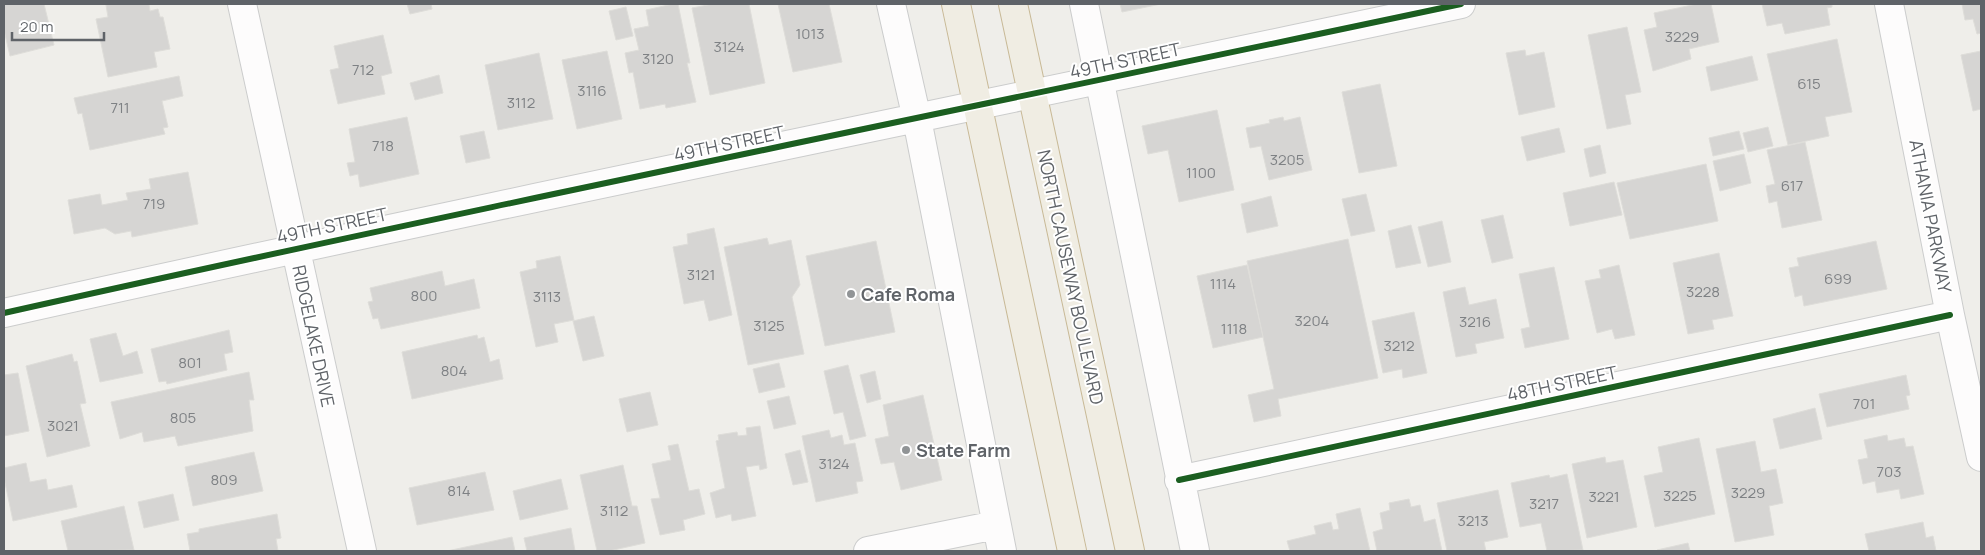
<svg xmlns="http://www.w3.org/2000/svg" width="1985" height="555" viewBox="0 0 1985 555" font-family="Manrope,sans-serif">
  <rect width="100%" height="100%" fill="#efeeea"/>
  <!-- building -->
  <path fill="#d6d5d3" stroke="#deddd9" d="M4 4H44L54 45 10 56 4 30Z
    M111 4H149L150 11 158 9 160 17H163L170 49 154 52 157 67 108 77 96 19 108 17 106 5Z
    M407 4H431L432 9 410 14Z
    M673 4H678L690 63H687L696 102 666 108 665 104 640 109 633 72 629 73 625 53 639 50 634 29 649 26 646 10Z
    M713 4H749L765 83 710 95 692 8Z
    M778 4H829L842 62 793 72Z
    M1120 4H1161L1122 12Z
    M1697 4H1711L1719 42 1689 49 1691 59 1653 71 1644 30 1657 27 1654 13Z
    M1762 4H1832V7L1827 8 1830 25 1785 34 1782 23 1767 26Z
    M1962 4H1981V33L1977 34 1973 19 1965 20Z
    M626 7 633 36 616 40 609 11Z
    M1627 27 1641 92 1625 95 1631 124 1607 129 1588 35Z
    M383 35 392 73 381 76 385 94 338 104 330 70 339 68 334 46Z
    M1837 39 1852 112 1825 117 1829 136 1788 145 1767 54Z
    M1525 50 1526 56 1544 52 1555 107 1519 115 1506 53Z
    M607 51 622 119 577 129 562 60Z
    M1981 51V109L1973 111 1961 55Z
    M539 53 553 119 498 130 485 65Z
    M1752 56 1758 80 1711 91 1706 67Z
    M439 75 443 93 415 100 410 83Z
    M179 76 183 96 162 101 168 127 163 128 165 134 90 150 82 113 78 114 74 98Z
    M1380 84 1397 166 1359 173 1342 92Z
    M1217 110 1234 190 1179 202 1168 150 1148 154 1142 126Z
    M407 117 419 174 360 187 358 174 350 176 347 163 355 162 349 129Z
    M1283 117 1284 121 1300 117 1312 170 1269 180 1261 146 1250 148 1246 128 1270 123 1269 120Z
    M1768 127 1773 146 1748 152 1743 133Z
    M1559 128 1565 152 1527 161 1521 137Z
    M484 131 490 158 466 163 460 136Z
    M1739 131 1744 149 1713 156 1709 138Z
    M1805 142 1822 220 1782 228 1777 201 1769 203 1766 186 1775 184 1767 150Z
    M1600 145 1606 173 1590 177 1584 149Z
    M1744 154 1751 183 1720 191 1713 161Z
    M1706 164 1718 221 1630 239 1617 183Z
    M188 172 198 224 132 237 131 231 115 234 105 228 74 234 68 200 100 194 102 205 128 200 126 193 151 189 149 179Z
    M1614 182 1622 215 1570 226 1563 193Z
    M1366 194 1375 231 1351 236 1342 199Z
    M1271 196 1278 226 1247 233 1241 204Z
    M1503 215 1513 258 1492 263 1481 220Z
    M1442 221 1451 262 1428 267 1418 227Z
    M1411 225 1421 263 1396 268 1388 231Z
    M714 228 732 315 709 321 704 300 684 304 673 247 688 244 687 234Z
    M767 238 769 245 791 240 800 285 792 297 804 354 748 365 724 247Z
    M1348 239 1378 378 1278 399 1281 416 1254 422 1248 395 1274 389 1247 261Z
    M876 241 895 332 825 346 806 256Z
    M1876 241 1887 289 1804 306 1802 295 1795 297 1789 268 1799 266 1797 258Z
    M1719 253 1733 316 1712 320 1714 329 1688 334 1673 263Z
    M560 256 574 320 554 324 558 342 536 347 520 272 537 268 536 261Z
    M1247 265 1263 337 1213 348 1197 276Z
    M1619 265 1635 335 1615 339 1612 329 1597 333 1585 281 1601 278 1599 270Z
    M1554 267 1569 339 1525 348 1521 329 1530 327 1519 274Z
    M442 271 445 286 474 279 480 308 381 329 378 318 373 319 368 302 373 301 370 288Z
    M1465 287 1469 305 1496 299 1504 338 1475 344 1477 353 1456 357 1443 292Z
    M1414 312 1427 373 1403 378 1402 369 1383 373 1372 321Z
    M594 316 604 356 583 361 573 321Z
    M229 330 233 352 224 354 227 370 167 384 166 381 159 382 151 349Z
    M116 333 123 356 137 351 143 373 100 382 90 339Z
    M477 335 478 339 484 337 490 362 499 359 503 379 412 399 402 352Z
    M72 354 74 362 77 361 86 403 80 404 90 446 47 457 26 366Z
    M779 363 785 387 759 393 753 369Z
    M848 365 866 436 850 440 843 412 834 414 824 371Z
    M875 371 881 399 867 403 860 375Z
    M249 372 254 400H249L253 431 178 446 175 436 144 442 142 432 120 439 111 402Z
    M18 373 29 431 4 436V375Z
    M1906 375 1910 395 1906 396 1909 409 1827 427 1819 394Z
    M650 392 658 425 627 432 619 399Z
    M923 395 942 480 901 490 894 462 881 464 875 439 889 436 883 405Z
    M789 396 796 424 774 429 767 401Z
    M1815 408 1822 439 1780 449 1773 419Z
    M760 426 767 468 760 470 759 465 746 467 756 516 732 521 731 514 716 518 710 493 725 488 716 441 719 440 718 435 737 432 738 436 747 435 746 428Z
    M829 430 831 438 842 435 844 445 855 443 863 481 856 482 858 493 816 502 802 436Z
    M1887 435 1888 441 1904 438 1906 447 1913 446 1924 494 1901 499 1899 489 1877 493 1875 481 1863 484 1858 460 1868 458 1864 440Z
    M1699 438 1715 514 1655 527 1644 476 1663 472 1658 447Z
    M1755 441 1761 472 1776 469 1783 503 1769 506 1774 535 1735 542 1716 449Z
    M678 444 689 491 699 489 705 514 683 520 685 530 660 535 651 499 660 498 652 464 671 460 668 446Z
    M800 450 808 482 793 485 785 454Z
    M254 452 263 491 193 506 185 467Z
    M1605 457 1606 463 1623 460 1637 527 1587 538 1572 464Z
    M26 463 30 482 46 479 48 490 72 485 77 507 13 521 4 478V468Z
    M623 465 632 506H637L645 543 609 551H597L580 475Z
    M485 472 494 510 417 525 409 488Z
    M1567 474 1583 550 1547 551 1541 523 1520 527 1511 483 1549 475 1550 478Z
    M561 479 568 509 520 520 513 491Z
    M1498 490 1508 537 1484 542 1486 551H1447L1437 503Z
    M173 494 179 520 144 528 138 502Z
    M1409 499 1411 507 1420 505 1424 522 1435 519 1442 551H1377L1373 532 1383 529 1380 513 1390 510 1389 503Z
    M124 506 134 550 68 551 61 521Z
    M1360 508 1370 551H1290L1287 541 1316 534 1314 526 1331 522 1333 530 1339 529 1336 514Z
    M277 514 281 538 276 539 278 551H190L187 534 199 532V529Z
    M1923 522 1926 538 1933 536 1936 551H1869L1865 534Z
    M571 528 575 551H527L524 538Z
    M512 537 515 551H447Z
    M1688 543 1690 551H1657V550Z"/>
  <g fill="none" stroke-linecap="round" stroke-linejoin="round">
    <!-- minor casing -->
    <g stroke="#cbcccc" stroke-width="30">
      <path id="minor" d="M242 4 362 551
        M891 4 917 119 1002 551
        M1084 4 1195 551
        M1889 4 1950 315 1981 457
        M4 313C488 205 975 107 1461 4
        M1179 480 1950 315
        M868 551 996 525"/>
    </g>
    <!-- highway casing -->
    <g stroke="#c8b996" stroke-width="30">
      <path id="highway" d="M956 4 1072 551
        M1013 4 1130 551"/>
    </g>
    <!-- minor -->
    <use href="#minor" stroke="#fdfcfc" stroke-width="28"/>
    <!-- highway -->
    <use href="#highway" stroke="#f0ede3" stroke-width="28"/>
    <!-- cycleway casing -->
    <g stroke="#fff" stroke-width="9">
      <path id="cycleway" d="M4 313C488 205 975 107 1461 4
        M1179 480 1950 315"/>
    </g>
    <!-- cycleway -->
    <use href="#cycleway" stroke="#1b5e20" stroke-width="6"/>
  </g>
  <!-- markers -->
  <g fill="#919496" stroke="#fff" stroke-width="2">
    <circle cx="851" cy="294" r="5"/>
    <circle cx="906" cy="450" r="5"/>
  </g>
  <g text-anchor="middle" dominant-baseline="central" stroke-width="4" stroke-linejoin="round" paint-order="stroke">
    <!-- number labels -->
    <g font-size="15" fill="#7e8184">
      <text x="810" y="33">1013</text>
      <text x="1682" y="36">3229</text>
      <text x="729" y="46">3124</text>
      <text x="658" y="58">3120</text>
      <text x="363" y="69">712</text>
      <text x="1809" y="83">615</text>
      <text x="592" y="90">3116</text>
      <text x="521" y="102">3112</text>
      <text x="120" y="107">711</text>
      <text x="383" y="145">718</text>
      <text x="1287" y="159">3205</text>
      <text x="1201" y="172">1100</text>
      <text x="1792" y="185">617</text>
      <text x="154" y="203">719</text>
      <text x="701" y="274">3121</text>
      <text x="1838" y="278">699</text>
      <text x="1223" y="283">1114</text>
      <text x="1703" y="291">3228</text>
      <text x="424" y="295">800</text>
      <text x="547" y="296">3113</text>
      <text x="1312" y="320">3204</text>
      <text x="1475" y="321">3216</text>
      <text x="769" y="325">3125</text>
      <text x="1234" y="328">1118</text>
      <text x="1399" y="345">3212</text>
      <text x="190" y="362">801</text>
      <text x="454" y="370">804</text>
      <text x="1864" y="403">701</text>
      <text x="183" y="417">805</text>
      <text x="63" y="425">3021</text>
      <text x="834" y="463">3124</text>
      <text x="1889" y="471">703</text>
      <text x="224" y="479">809</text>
      <text x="459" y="490">814</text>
      <text x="1748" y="492">3229</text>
      <text x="1680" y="495">3225</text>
      <text x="1604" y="496">3221</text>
      <text x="1544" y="503">3217</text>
      <text x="614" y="510">3112</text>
      <text x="1473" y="520">3213</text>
    </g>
    <!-- street labels -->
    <g font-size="18" fill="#5f6368" stroke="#fff">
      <text transform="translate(1125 60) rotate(-12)">49TH STREET</text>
      <text transform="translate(729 143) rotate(-12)">49TH STREET</text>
      <text transform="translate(1931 216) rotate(79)">ATHANIA PARKWAY</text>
      <text transform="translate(332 225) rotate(-12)">49TH STREET</text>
      <text transform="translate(1071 277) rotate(78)">NORTH CAUSEWAY BOULEVARD</text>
      <text transform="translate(314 336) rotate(78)">RIDGELAKE DRIVE</text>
      <text transform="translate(1562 383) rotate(-12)">48TH STREET</text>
    </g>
    <!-- poi labels -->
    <g font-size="18" font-weight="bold" fill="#5f6368" stroke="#fff" text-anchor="start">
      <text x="861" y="294">Cafe Roma</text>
      <text x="916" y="450">State Farm</text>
    </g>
  </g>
  <!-- border -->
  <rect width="1985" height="555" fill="none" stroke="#5f6368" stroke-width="10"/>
  <!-- scale -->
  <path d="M12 32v8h92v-8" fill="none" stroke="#5f6368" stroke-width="2.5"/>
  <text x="20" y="32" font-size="15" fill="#5f6368" stroke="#ffffff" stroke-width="4" paint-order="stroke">20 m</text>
</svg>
